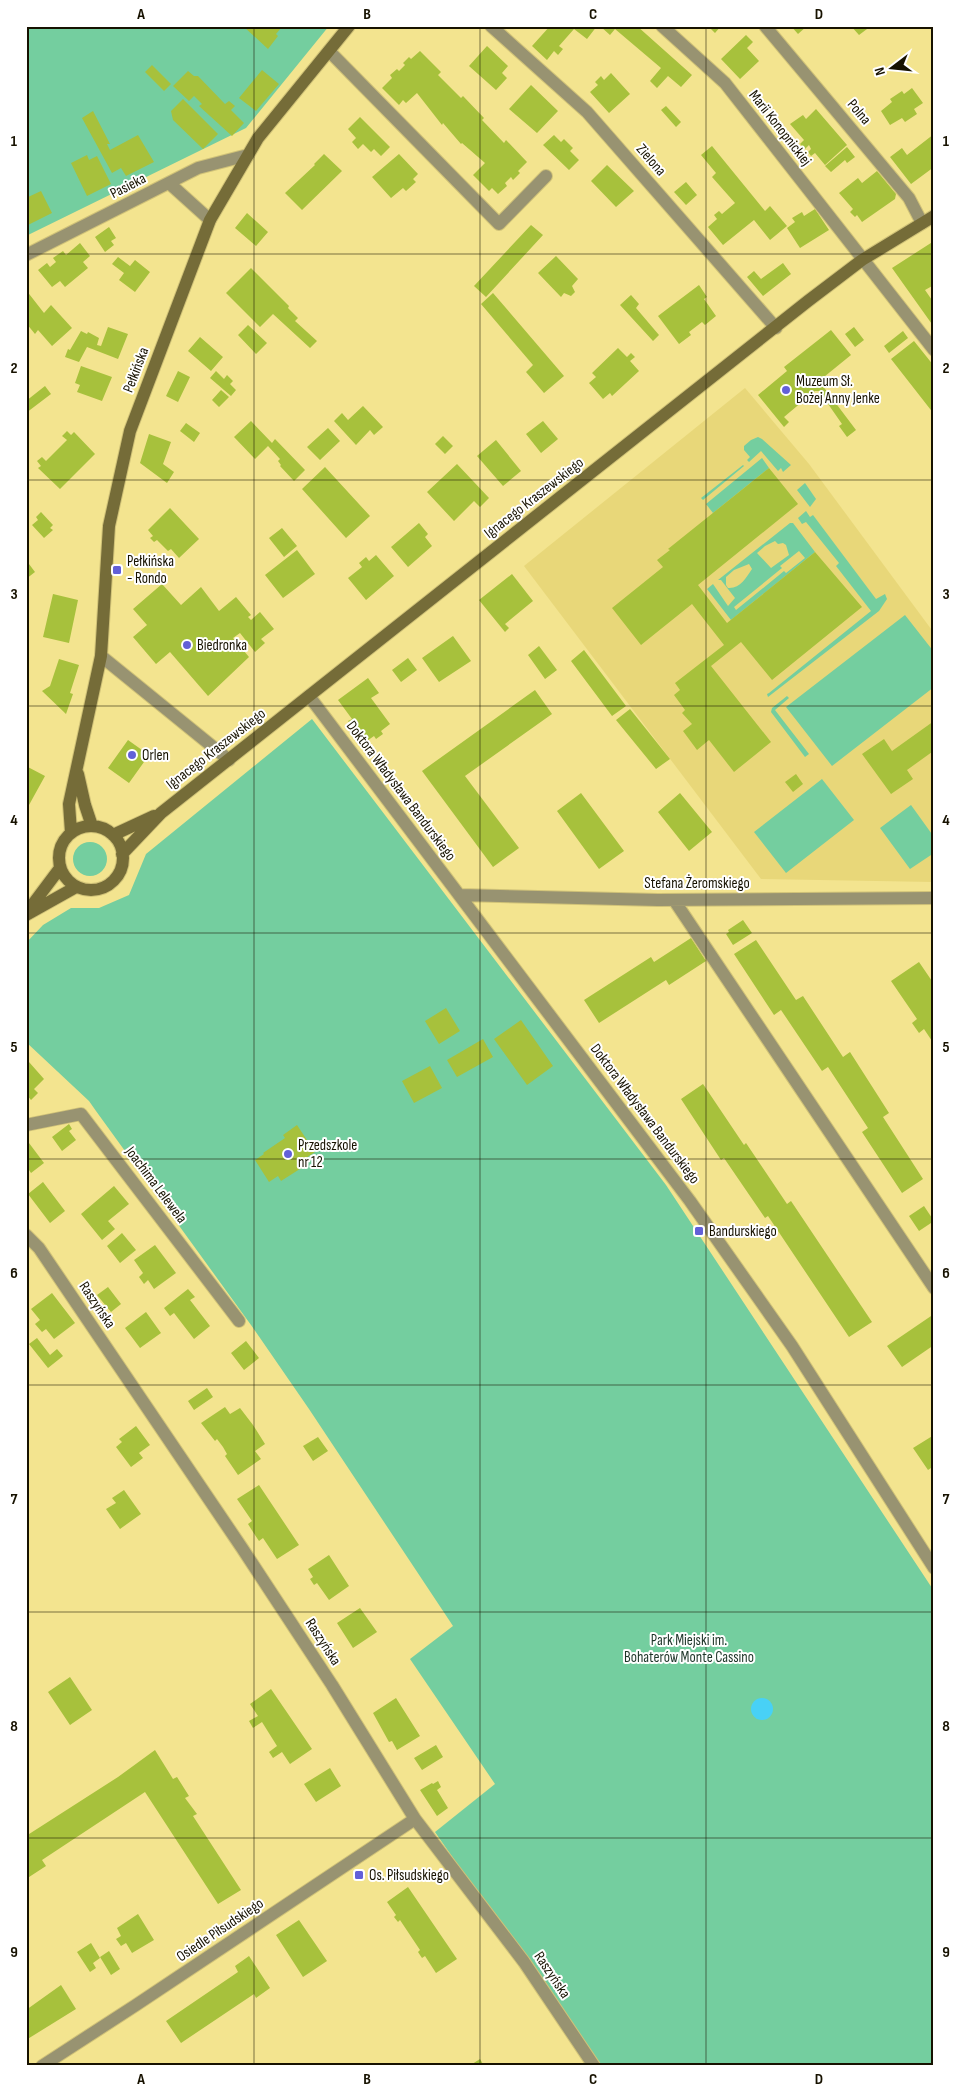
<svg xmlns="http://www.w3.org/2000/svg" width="960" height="2092" viewBox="0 0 960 2092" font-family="'Sofia Sans Condensed',sans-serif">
  <rect width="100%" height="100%" fill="#f3e48f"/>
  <!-- built -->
  <path fill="#e8d779" d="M745 388 809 464 934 633V882L761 879 524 566Z"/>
  <!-- green -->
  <path fill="#74ce9f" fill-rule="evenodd" d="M26 26H329L246 128 26 236Z
    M758 437 762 439 791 465 783 472 781 468 778 471 761 451 749 462 747 460 750 457 744 450V446L751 440Z
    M762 458 769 468 713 513 706 504Z
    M743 465 744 466 703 500 701 498Z
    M805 483 816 499 810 507 797 490Z
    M806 511 810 517 813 515 876 599 885 594 887 599 879 611 768 697 767 694 769 693 871 611 836 566 839 563 806 522 802 524 798 518Z
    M790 523H793L815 552 731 620 707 589 713 584 728 606 735 598 721 580H718ZM775 541 778 544 783 543 786 545 789 555 771 568 757 553 765 546ZM799 551 805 558 786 573 784 571 736 610 734 607 782 568 780 566ZM749 564 752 569C746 578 740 589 728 588L726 585V577L734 570Z
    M905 615 934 652V687L832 766 786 707Z
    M787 696 789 698 775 710 809 754 805 757 771 712 772 708Z
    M312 719 666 1185 934 1591V2066H598L435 1832 495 1784 410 1659 453 1626 309 1409 251 1325 96 1111 89 1101 26 1042V943L43 925 71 908H99L129 895 146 854Z
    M822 779 854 820 786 873 754 832Z
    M911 805 934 837V853L910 869 880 828Z
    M73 859a17 17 0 1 1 34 0a17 17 0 1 1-34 0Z"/>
  <!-- water -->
  <path fill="#48d1f6" d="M751 1709a11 11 0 1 1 22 0a11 11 0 1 1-22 0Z"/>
  <!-- building -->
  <path fill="#a7c13c" d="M243 26H279L281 28 276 34 278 36 268 49Z
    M550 26H597L587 39 574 29 559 46 563 49 558 55 554 51 547 60 532 46Z
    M600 26H637L692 75 681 87 668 76 657 88 650 81 661 68 615 29 610 35Z
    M708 26H721L715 33Z
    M791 26H807L798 34Z
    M851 26H864L867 29 859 35Z
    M746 35 753 42 747 48 759 61 740 79 721 59Z
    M487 46 508 66 502 73 507 78 496 90 469 66Z
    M420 51 441 72 438 75 461 98 463 96 484 118 482 120 504 143 506 140 527 162 518 171 520 173 513 180 511 177 505 183 507 186 498 194 492 188 489 191 473 175 485 163 462 143 461 144 443 123 442 125 417 93 406 103 403 100 399 105 382 88 392 78 390 75 397 69 399 71 405 65 403 63 409 57 411 59Z
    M152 65 171 84 164 91 145 72Z
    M262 70 279 84 256 111 239 98Z
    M188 71 194 76H198L225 104 229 101 235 106 231 110 244 123 232 136 199 106 202 104 194 96 189 101 173 86Z
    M611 73 630 94 609 113 590 92 598 85 595 82 601 76 604 80Z
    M531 85 558 111 537 133 509 109Z
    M912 88 923 103 914 109 917 114 905 122 902 118 890 125 881 111 892 102 890 99 902 91 904 94Z
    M183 99 218 134 203 149 173 120 171 111Z
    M666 106 681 122 676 127 661 110Z
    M816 109 847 145 825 165 815 153 811 156 808 152 811 149 809 145 805 149 800 144 804 140 790 124 803 115 806 119Z
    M93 111 110 144H107L110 150 138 135 154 162 126 176 121 168 112 173 82 118Z
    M360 117 390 147 381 156 374 149 371 152 363 144 358 149 352 142 356 138 348 129Z
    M934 134V167L911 184 890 157 902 148 907 155Z
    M554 135 561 142 564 139 573 148 570 151 579 160 569 170 543 145Z
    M712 146 765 211 770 206 787 226 770 240 754 220 723 245 708 227 717 219 714 215 719 211 722 214 735 203 712 177 716 173 701 155Z
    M847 147 855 157 847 163 845 160 831 172 825 166Z
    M324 154 342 171 302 210 285 193 315 165 314 164Z
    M399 154 418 174 413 179 416 182 406 191 403 188 391 198 372 177Z
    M87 155 89 160 97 156 111 184 87 196 71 163Z
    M607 165 634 191 616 207 591 181Z
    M877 171 896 194 895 199 862 222 857 215 855 217 850 212 853 209 839 193 858 178 862 183Z
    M686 182 697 195 686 205 674 192Z
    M41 191 52 213 28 225 26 222V198Z
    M815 209 829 230 800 248 787 228 795 222 792 218 802 212 804 216Z
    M247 213 268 232 256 246 235 228Z
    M531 225 543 235 486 297 474 286Z
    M109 227 116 238 111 241 114 245 105 252 95 237Z
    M934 241V285L925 290 934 303V327L892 268Z
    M80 243 90 256 83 262 88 268 65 287 60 281 52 287 38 270 47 263 50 267 56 262 53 258 63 251 66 255Z
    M556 256 578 279 572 286 575 292 571 296 564 293 561 297 538 273Z
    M118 257 130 266 135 260 150 272 135 292 119 280 124 273 112 264Z
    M783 263 791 274 763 296 747 277 754 271 761 279Z
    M251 268 289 306 288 308 298 318 295 321 317 341 310 348 273 314 260 327 226 293Z
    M699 285 707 297 704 299 716 316 705 325 702 322 689 332 691 335 679 344 658 316Z
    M26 290 44 313 51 305 72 328 52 346 38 330 35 334 26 323Z
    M493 293 564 376 544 393 526 372 533 365 481 304Z
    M631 295 639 304 636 308 659 335 653 341 620 305Z
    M248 325 267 343 256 354 238 335Z
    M108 327 128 334 118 359 87 347 79 362 65 357 68 349 70 350 81 331 87 334 88 332 99 338 97 345 101 346Z
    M854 327 864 340 855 347 845 334Z
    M831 330 851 355 819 381 856 430 847 437 839 426 842 424 819 391H815L784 417 789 422 784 427 758 395 787 371 784 367Z
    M903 331 908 338 889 353 884 346Z
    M200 337 223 357 211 371 188 351Z
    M914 341 934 366V414L891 359Z
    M618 348 627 357 631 353 635 357 630 361 639 371 612 396 610 393 603 399 589 383 596 377 592 373Z
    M81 366 112 377 102 401 77 392 80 385 75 383Z
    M178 371 190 377 178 402 166 396Z
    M216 371 224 379 227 375 233 381 230 384 236 390 231 396 210 378Z
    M45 386 51 394 26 413V401Z
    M221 390 229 397 219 407 212 400Z
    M363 406 383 427 374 435 370 430 356 445 334 421 342 413 348 420Z
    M251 421 272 443 275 439 305 470 294 481 280 466 281 465 278 461 280 459 268 446 255 459 234 437Z
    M543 421 558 439 541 453 526 434Z
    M186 423 200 433 194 442 180 431Z
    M328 428 340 441 320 460 307 447Z
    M67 431 71 435 74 432 95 454 60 489 38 468 41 466 37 461 42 457 46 461 67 440 62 436Z
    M149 434 171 442 163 464 174 472 167 483 140 463Z
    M443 436 453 446 445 454 435 444Z
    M496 440 521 471 503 486 477 456Z
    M457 464 489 498 480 507 474 501 454 521 427 492Z
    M325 467 370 516 346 538 302 489Z
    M769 468 798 504 698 585 727 623 815 552 862 607 772 680 741 642 711 666 771 742 734 772 709 740 697 750 683 731 692 724 682 713 685 710 674 695 680 690 675 683 724 645 692 604 641 645 612 608 663 567 657 560 670 550 668 549Z
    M170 508 199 539 179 558 171 549 168 551 157 540 154 542 150 538 153 536 148 530Z
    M41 512 53 525 50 528 53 530 44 538 32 525 38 520 36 517Z
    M419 523 428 534 425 537 432 546 408 567 391 547Z
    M282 528 297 546 284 557 269 538Z
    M297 550 315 574 283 598 265 575Z
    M376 555 394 576 366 600 348 578 362 567 359 563 366 557 369 561Z
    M26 560 35 572 26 579Z
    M512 574 533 601 505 624 509 628 505 632 479 600Z
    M162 584 181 605 201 587 219 611 236 597 251 615 248 617 251 620 260 612 274 629 261 639 265 643 255 652 240 633 233 638 249 657 208 696 170 652 156 664 133 637 147 625 133 609Z
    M53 594 78 600 69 643 43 637Z
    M453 636 471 661 439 682 422 658Z
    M539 646 557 670 545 679 528 655Z
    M584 650 626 706 612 716 571 661Z
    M408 658 417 670 401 682 392 670Z
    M59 659 79 665 70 693 73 694 66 714 42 691 50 686Z
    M368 678 379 693 371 698 390 724 381 731 383 734 376 739 374 736 364 743 348 721 352 719 338 700Z
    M535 690 552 714 465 776 519 848 493 867 422 771Z
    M630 709 670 759 656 769 616 720Z
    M934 721V754L932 752 907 770 913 779 891 794 862 754 884 739 892 751Z
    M128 740 149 755 129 783 108 768Z
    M26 766 45 776 29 805 26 804Z
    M796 774 803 784 793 792 785 782Z
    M581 793 624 851 599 869 557 811Z
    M680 793 712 832 689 851 658 812Z
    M743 920 752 933 733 945 726 934 729 932 728 930Z
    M691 938 706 961 669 985 666 980 599 1023 584 1000 651 957 654 962Z
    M756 940 796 1000 803 996 843 1057 850 1052 889 1113 883 1117 923 1179 902 1193 862 1132 868 1128 828 1067 822 1071 781 1010 774 1015 734 954Z
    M919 962 934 984V1044L924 1029 919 1033 912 1023 917 1019 891 981Z
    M446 1008 460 1031 439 1044 425 1021Z
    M521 1020 553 1066 527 1085 494 1039Z
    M483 1039 493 1057 457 1077 447 1060Z
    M26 1062H29L44 1079 34 1089 38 1093 31 1100 26 1094Z
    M430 1066 442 1088 414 1103 402 1081Z
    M703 1084 744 1145 746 1143 787 1204 791 1201 872 1322 849 1337 768 1216 765 1218 724 1158 721 1160 681 1099Z
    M69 1124 72 1129 69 1131 76 1140 62 1151 52 1137Z
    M297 1125 315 1152 300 1162 303 1167 281 1181 278 1176 269 1182 255 1160 264 1154 263 1153 285 1138 283 1135Z
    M26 1139 44 1163 31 1173 29 1170 26 1172Z
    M43 1182 65 1211 50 1223 28 1194Z
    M114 1186 129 1204 108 1221 115 1229 102 1240 81 1214Z
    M924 1206 934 1221 919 1231 909 1216Z
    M122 1233 136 1250 120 1263 107 1246Z
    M155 1245 176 1273 154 1289 148 1280 144 1284 139 1277 143 1273 134 1260Z
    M108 1287 121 1304 111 1312 97 1295Z
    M188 1289 195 1297 190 1300 210 1326 194 1339 174 1313 170 1316 164 1308Z
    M52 1293 75 1323 54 1339 46 1329 42 1332 35 1324 40 1320 31 1309Z
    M146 1312 161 1333 140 1348 125 1328Z
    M934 1314V1345L902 1367 887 1346Z
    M37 1338 50 1355 57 1349 63 1356 48 1368 29 1344Z
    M246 1341 259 1358 244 1370 231 1353Z
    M207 1388 213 1397 194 1410 188 1401Z
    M225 1407 230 1414 240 1408 253 1425 265 1444 255 1451 261 1459 238 1475 225 1456 227 1454 223 1447 217 1439 215 1441 201 1423Z
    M136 1426 150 1445 139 1453 143 1458 131 1467 116 1447 122 1442 119 1439Z
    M934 1435V1466L928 1470 913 1448Z
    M318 1437 328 1451 313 1461 303 1446Z
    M259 1485 299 1545 277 1559 263 1538 259 1541 253 1532 248 1524 252 1521 237 1499Z
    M124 1490 141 1514 120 1529 106 1509 116 1503 112 1498Z
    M329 1555 349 1586 329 1600 317 1583 314 1585 310 1579 313 1577 308 1569Z
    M360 1608 377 1632 353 1648 337 1623Z
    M70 1677 92 1710 70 1725 48 1692Z
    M271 1689 312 1749 290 1764 282 1752 273 1758 269 1752 277 1746 262 1722 253 1728 249 1721 258 1716 250 1704Z
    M396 1698 420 1736 397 1750 392 1741 389 1742 373 1713Z
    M436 1745 443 1757 422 1770 414 1758Z
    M155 1750 173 1779 177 1777 189 1796 185 1798 197 1814 193 1816 241 1890 218 1904 145 1792 42 1860 46 1866 26 1879V1836L118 1777Z
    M330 1768 341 1786 316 1802 304 1784Z
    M438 1781 441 1787 437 1790 448 1808 437 1816 420 1790 432 1783 433 1784Z
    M408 1887 457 1959 436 1973 425 1956 422 1958 418 1952 420 1950 400 1920 398 1922 394 1917 396 1915 387 1902Z
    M138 1914 154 1940 132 1953 126 1943 121 1946 116 1939 121 1936 117 1928Z
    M299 1920 327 1961 303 1977 276 1935Z
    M91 1943 100 1958 93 1963 96 1968 90 1972 77 1952Z
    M109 1951 120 1969 111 1975 100 1957Z
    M249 1956 270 1988 256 1998 254 1994 181 2043 166 2021 238 1972 235 1966Z
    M61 1985 76 2009 26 2040V2010Z
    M480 2059 484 2066H469Z"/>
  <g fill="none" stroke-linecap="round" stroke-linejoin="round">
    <!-- street casing -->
    <g stroke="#d0c278" stroke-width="14">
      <path id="street" d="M491 26 587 112 776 328
        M662 26 725 83 934 350
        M765 26 909 198 922 223
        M329 51 499 224 546 176
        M169 183 210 220
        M26 255 198 168 248 155
        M101 656 229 760
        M309 696 690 1201 792 1346 934 1568
        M460 895 658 900 934 898
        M674 900 934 1288
        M26 1125 81 1114 239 1321
        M26 1235 39 1248 242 1548 332 1685 415 1819 524 1962 594 2066
        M42 2066 136 2005 415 1819"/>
    </g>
    <!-- secondary casing -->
    <g stroke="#d0c278" stroke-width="14">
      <path id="secondary" d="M78 774 85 805 92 826
        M59 858a32 32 0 1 1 64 0a32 32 0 1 1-64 0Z
        M71 832 69 804 101 656 109 526 130 431 210 220 258 138 349 26
        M113 835 154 816
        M122 854 161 813 808 301 862 260 934 216
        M27 912 60 868
        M26 915 76 887"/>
    </g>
    <!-- street -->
    <use href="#street" stroke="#989371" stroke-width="12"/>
    <!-- secondary -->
    <use href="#secondary" stroke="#756c38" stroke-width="12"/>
  </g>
  <!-- grid -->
  <path fill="none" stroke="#171200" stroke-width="1" stroke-opacity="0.55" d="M254 26V2066M480 26V2066M706 26V2066M26 254H934M26 480H934M26 706H934M26 933H934M26 1159H934M26 1385H934M26 1612H934M26 1838H934"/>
  <!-- markers -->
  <g fill="#6260d8" stroke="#fff" stroke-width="2">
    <circle cx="786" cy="390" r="5"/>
    <rect x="112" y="565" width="10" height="10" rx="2.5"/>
    <circle cx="187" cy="645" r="5"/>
    <circle cx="132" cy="755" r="5"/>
    <circle cx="288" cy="1154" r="5"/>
    <rect x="694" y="1226" width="10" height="10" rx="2.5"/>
    <rect x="354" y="1870" width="10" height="10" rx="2.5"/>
  </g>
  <g text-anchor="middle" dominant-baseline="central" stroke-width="4" stroke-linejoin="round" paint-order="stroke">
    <!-- street labels -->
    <g font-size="15" fill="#171200" stroke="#fff">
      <text transform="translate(859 112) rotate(50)">Polna</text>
      <text transform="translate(780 128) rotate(52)">Marii Konopnickiej</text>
      <text transform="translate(651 160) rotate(49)">Zielona</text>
      <text transform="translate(128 186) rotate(-27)">Pasieka</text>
      <text transform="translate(136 370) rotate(-69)">Pełkińska</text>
      <text transform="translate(534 498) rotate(-38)">Ignacego Kraszewskiego</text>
      <text transform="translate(216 749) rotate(-38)">Ignacego Kraszewskiego</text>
      <text transform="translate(401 791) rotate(53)">Doktora Władysława Bandurskiego</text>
      <text x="697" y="883">Stefana Żeromskiego</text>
      <text transform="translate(645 1114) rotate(53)">Doktora Władysława Bandurskiego</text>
      <text transform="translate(156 1185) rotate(53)">Joachima Lelewela</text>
      <text transform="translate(97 1305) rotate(56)">Raszyńska</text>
      <text transform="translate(323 1642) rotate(57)">Raszyńska</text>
      <text transform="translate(220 1930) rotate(-34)">Osiedle Piłsudskiego</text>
      <text transform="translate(552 1975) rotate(56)">Raszyńska</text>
    </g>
    <!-- poi labels -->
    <g font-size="15" fill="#171200" stroke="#fff" text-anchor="start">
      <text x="796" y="381">Muzeum Sł.<tspan x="796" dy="17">Bożej Anny Jenke</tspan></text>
      <text x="127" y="561">Pełkińska<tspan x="127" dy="17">- Rondo</tspan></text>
      <text x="197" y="645">Biedronka</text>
      <text x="142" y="755">Orlen</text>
      <text x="298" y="1145">Przedszkole<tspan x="298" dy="17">nr 12</tspan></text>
      <text x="709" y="1231">Bandurskiego</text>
      <text x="369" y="1875">Os. Piłsudskiego</text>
    </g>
    <!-- park labels -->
    <g font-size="15" fill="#1d3428" stroke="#fff">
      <text x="689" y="1640">Park Miejski im.<tspan x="689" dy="17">Bohaterów Monte Cassino</tspan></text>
    </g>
  </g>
  <!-- border -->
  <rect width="960" height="2092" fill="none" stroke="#ffffff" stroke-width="55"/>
  <!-- north arrow -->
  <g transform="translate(892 68) rotate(254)" stroke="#ffffff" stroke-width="4" paint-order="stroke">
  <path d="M0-4L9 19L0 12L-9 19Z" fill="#171200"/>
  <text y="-8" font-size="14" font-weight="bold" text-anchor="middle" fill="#171200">N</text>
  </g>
  <rect x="28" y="28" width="904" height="2036" fill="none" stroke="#171200" stroke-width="2"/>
  <g font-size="16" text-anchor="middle" font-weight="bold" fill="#171200">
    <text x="141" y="19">A</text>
    <text x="367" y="19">B</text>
    <text x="593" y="19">C</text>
    <text x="819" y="19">D</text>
    <text x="14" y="146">1</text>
    <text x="946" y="146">1</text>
    <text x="14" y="373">2</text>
    <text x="946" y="373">2</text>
    <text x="14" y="599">3</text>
    <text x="946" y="599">3</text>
    <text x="14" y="825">4</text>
    <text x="946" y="825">4</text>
    <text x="14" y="1052">5</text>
    <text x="946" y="1052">5</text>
    <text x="14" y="1278">6</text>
    <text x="946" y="1278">6</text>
    <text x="14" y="1504">7</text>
    <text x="946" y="1504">7</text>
    <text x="14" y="1731">8</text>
    <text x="946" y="1731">8</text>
    <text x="14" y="1957">9</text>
    <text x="946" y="1957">9</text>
    <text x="141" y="2084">A</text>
    <text x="367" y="2084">B</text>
    <text x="593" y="2084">C</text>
    <text x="819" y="2084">D</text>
  </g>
</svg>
